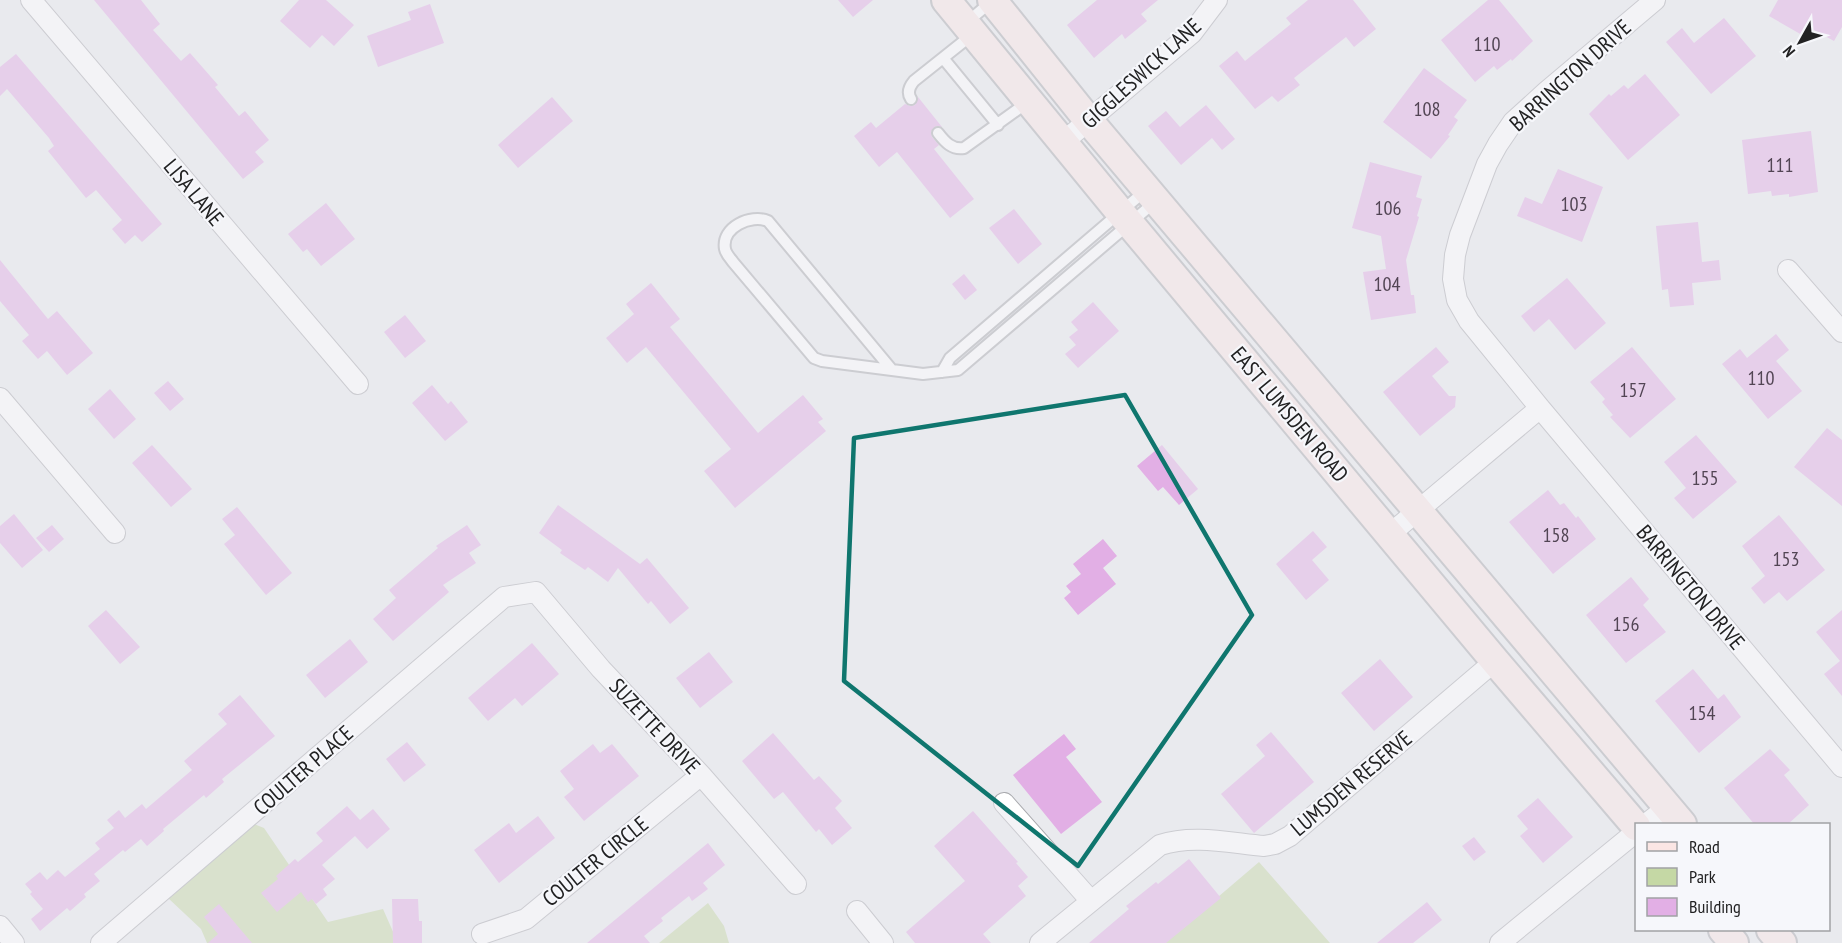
<svg xmlns="http://www.w3.org/2000/svg" width="1842" height="943" viewBox="0 0 1842 943" font-family="'PT Sans Narrow',sans-serif">
  <rect width="100%" height="100%" fill="#e9eaee"/>
  <!-- green -->
  <path fill="#c5d8a5" d="M254 824 264 828 328 922 383 909 398 943H207L201 929 168 898Z
    M1259 862 1330 943H1164Z
    M708 903 724 926 729 943H659Z"/>
  <!-- building -->
  <path fill="#e2afe5" d="M94 0H141L160 24 153 30 181 61 190 53 218 85 215 87 239 116 245 111 269 140 255 152 264 162 243 179Z
    M299 0H326L354 25 334 46 322 35 310 48 280 21Z
    M838 0H873L853 17Z
    M1097 0H1158L1141 14 1147 21 1125 39 1122 34 1094 58 1067 25Z
    M1308 0H1353L1376 29 1354 47 1346 37 1294 78 1300 85 1278 102 1272 96 1255 109 1219 66 1237 51 1245 61 1291 24 1286 18Z
    M1488 0H1499L1533 41 1512 61 1511 59 1497 70 1494 66 1475 82 1441 40Z
    M1778 0H1842V27L1834 41 1814 30 1809 39 1769 16Z
    M430 4 444 43 378 67 367 36 411 20 408 12Z
    M1724 18 1756 56 1711 94 1666 42 1682 28 1694 43Z
    M16 54 162 224 142 242 135 235 125 244 112 229 122 220 96 190 86 198 48 151 54 146 49 138 7 89 0 96V67Z
    M1424 68 1467 100 1454 117 1458 120 1448 135 1450 136 1431 159 1383 122Z
    M1645 74 1680 115 1628 160 1589 114 1609 94 1611 96 1624 85 1628 89Z
    M552 97 573 121 518 168 498 145Z
    M918 97 942 127 936 126 931 131 932 137 939 145 934 149 974 199 950 218 897 152 879 167 854 136 871 122 876 128 905 104 910 106 915 105Z
    M1206 105 1235 139 1222 150 1212 138 1181 165 1148 126 1166 111 1180 127Z
    M1811 131 1818 192 1789 197V194L1772 196 1771 191 1748 194 1742 140Z
    M1370 162 1422 176 1416 197 1422 199 1417 216 1419 217 1406 260 1411 295H1414L1416 313 1371 320 1363 272 1386 269 1381 236 1352 228Z
    M1558 169 1603 187 1582 242 1517 216 1525 197 1542 204Z
    M326 203 355 239 321 266 307 249 303 252 288 234Z
    M1014 209 1042 244 1018 264 989 228Z
    M1698 222 1702 262 1719 260 1721 280 1692 283 1694 305 1670 307 1668 289 1662 290 1656 226Z
    M0 260 48 319 57 311 93 353 67 375 47 351 38 359 22 341 29 335 0 301Z
    M964 274 977 290 965 300 952 284Z
    M1567 278 1606 323 1575 350 1549 319 1534 332 1521 316Z
    M651 283 680 319 670 327 758 433 803 395 823 419 818 422 826 431 735 508 704 471 731 449 646 347 627 363 606 338 634 314 626 304Z
    M1093 302 1119 331 1078 368 1065 354 1076 345 1069 337 1078 330 1071 322Z
    M405 315 426 341 405 358 384 332Z
    M1776 334 1789 350 1776 361 1802 391 1768 419 1722 364 1740 349 1747 358Z
    M1436 347 1449 362 1432 376 1449 396H1456L1455 407 1420 436 1383 392Z
    M1632 347 1676 399 1630 438 1610 417 1613 415 1602 402 1605 399 1590 382Z
    M168 381 184 399 170 411 154 393Z
    M432 385 448 404 451 401 468 422 445 441 412 403Z
    M110 389 136 419 114 439 88 409Z
    M1827 428 1842 440V506L1794 467Z
    M1696 435 1737 482 1693 519 1674 498 1686 488 1664 462Z
    M152 445 192 489 171 507 132 463Z
    M1162 445 1198 489 1179 505 1163 487 1158 491 1137 466Z
    M1548 490 1560 505 1564 503 1576 518 1578 516 1596 539 1553 574 1509 522Z
    M558 505 640 564 647 558 689 608 670 624 651 601 648 604 618 568 608 582 588 567 585 570 560 553 562 550 539 533Z
    M237 507 292 573 266 595 224 544 235 535 222 519Z
    M14 514 43 550 22 568 0 543V526Z
    M1779 515 1825 570 1787 601 1779 592 1764 604 1751 588 1765 576 1742 546Z
    M52 525 64 539 49 552 36 538Z
    M467 525 481 545 469 553 476 563 443 585 449 592 393 641 373 619 396 598 389 590 438 548 436 546Z
    M1313 531 1327 547 1312 560 1329 580 1306 600 1276 564Z
    M1103 539 1117 556 1103 568 1116 584 1078 615 1064 598 1071 592 1066 586 1081 574 1073 564Z
    M1631 577 1649 599 1643 605 1666 632 1626 663 1586 615Z
    M106 610 140 647 120 664 88 626Z
    M1842 610V696L1824 674 1840 661 1816 632Z
    M350 639 368 662 325 698 306 675Z
    M532 643 559 674 522 706 515 698 488 721 468 698Z
    M709 652 733 682 700 708 676 678Z
    M1380 659 1413 697 1374 731 1341 693Z
    M1693 669 1718 699 1724 694 1741 717 1699 753 1655 701Z
    M240 695 275 736 222 779 224 782 206 798 204 795 163 829 164 831 147 846 141 839 125 852 123 850 94 874 100 881 84 894 86 897 70 911 67 908 40 931 31 919 43 909 30 894 32 892 25 884 40 872 47 880 58 870 65 877 100 849 95 843 114 828 107 820 119 810 125 818 142 804 146 809 192 770 184 761 227 724 218 714Z
    M1271 732 1314 782 1254 833 1221 794 1265 756 1256 745Z
    M773 733 814 780 819 776 842 801 835 808 852 828 832 845 819 829 816 832 783 792 774 799 742 761Z
    M1064 734 1076 749 1066 757 1102 802 1061 834 1013 775Z
    M407 742 426 765 404 782 386 759Z
    M593 744 600 753 612 744 639 776 584 821 564 797 574 789 560 771Z
    M1770 749 1790 770 1784 775 1809 805 1787 825H1755L1724 788Z
    M1538 798 1573 837 1543 863 1520 836 1528 829 1517 816Z
    M347 806 360 820 373 809 390 829 367 849 355 836 322 865 335 879 323 889 327 895 316 904 312 899 308 902 301 892 277 912 261 893 278 879 276 876 295 859 298 862 323 841 316 833Z
    M973 811 1018 862 1016 863 1028 877 1018 886 1026 896 983 934 991 943H915L906 932 965 881 934 846Z
    M538 816 555 838 499 883 474 850 509 823 516 833Z
    M1474 837 1486 852 1474 861 1462 846Z
    M708 843 725 865 703 883 708 889 692 901 689 896 661 918 663 921 644 936 650 943H587Z
    M1189 859 1221 898 1166 943H1089L1129 909 1126 906 1156 882 1158 884Z
    M392 899H418L419 921H422V943H393Z
    M1427 902 1442 920 1413 943H1377Z
    M219 904 252 943H208L218 934 204 917Z"/>
  <g fill="none" stroke-linecap="round" stroke-linejoin="round">
    <!-- lane casing -->
    <g stroke="#a9aaae" stroke-width="14">
      <path id="lane" d="M965 24 992 1
        M943 58 998 125
        M911 99C907 93 909 87 914 81L973 34
        M938 133C945 142 952 150 964 148L1028 102
        M892 370 768 221C751 214 721 227 725 249 726 254 730 258 733 262L814 358 822 361 923 374 958 370 1156 201
        M942 372 950 358 1145 191"/>
    </g>
    <!-- street casing -->
    <g stroke="#a9aaae" stroke-width="22">
      <path id="street" d="M31 0 358 384
        M1655 0 1546 92 1513 122 1498 144 1487 164 1460 235 1455 255 1453 279 1457 300 1469 321 1540 408 1842 767
        M1062 143 1192 33 1217 0
        M1788 270 1842 332
        M0 398 115 533
        M1390 534 1540 408
        M1004 803 1091 901
        M1646 824 1668 807
        M857 911 883 943
        M0 926 14 943
        M482 934 526 919 701 775
        M101 943 504 597 536 592 601 669 701 775 796 884
        M1040 943 1160 845C1193 834 1230 843 1264 846L1275 844 1290 836 1495 661
        M1500 943 1636 832"/>
    </g>
    <!-- secondary casing -->
    <g stroke="#a9aaae" stroke-width="32">
      <path id="secondary" d="M946 0 1120 212 1495 661 1636 826
        M992 0 1089 121 1682 824
        M1723 930 1734 943
        M1771 930 1782 943"/>
    </g>
    <!-- lane -->
    <use href="#lane" stroke="#fff" stroke-width="10"/>
    <!-- street -->
    <use href="#street" stroke="#fff" stroke-width="20"/>
    <!-- secondary -->
    <use href="#secondary" stroke="#fbe6e4" stroke-width="28"/>
  </g>
  <!-- marked area -->
  <path d="M0 0H1842V943H0ZM1125 395 1252 615 1078 866 844 681 854 438Z" fill="#e9eaee" fill-opacity=".55" fill-rule="evenodd"/>
  <path fill="none" stroke="#0f766e" stroke-width="4.5" stroke-linejoin="round" d="M1125 395 1252 615 1078 866 844 681 854 438Z"/>
  <g text-anchor="middle" dominant-baseline="central" stroke-width="4.5" stroke-linejoin="round" paint-order="stroke">
    <!-- number labels -->
    <g font-size="20" fill="#524554">
      <text x="1487" y="44">110</text>
      <text x="1427" y="109">108</text>
      <text x="1780" y="165">111</text>
      <text x="1574" y="204">103</text>
      <text x="1388" y="208">106</text>
      <text x="1387" y="284">104</text>
      <text x="1761" y="378">110</text>
      <text x="1633" y="390">157</text>
      <text x="1705" y="478">155</text>
      <text x="1556" y="535">158</text>
      <text x="1786" y="559">153</text>
      <text x="1626" y="624">156</text>
      <text x="1702" y="713">154</text>
    </g>
    <!-- street labels -->
    <g font-size="22" fill="#222223" stroke="#f6f7fb">
      <text transform="translate(1141 73) rotate(-42)">GIGGLESWICK LANE</text>
      <text transform="translate(1570 75) rotate(-42)">BARRINGTON DRIVE</text>
      <text transform="translate(194 192) rotate(50)">LISA LANE</text>
      <text transform="translate(1290 414) rotate(50)">EAST LUMSDEN ROAD</text>
      <text transform="translate(1691 587) rotate(50)">BARRINGTON DRIVE</text>
      <text transform="translate(655 726) rotate(47)">SUZETTE DRIVE</text>
      <text transform="translate(303 770) rotate(-41)">COULTER PLACE</text>
      <text transform="translate(1351 783) rotate(-40)">LUMSDEN RESERVE</text>
      <text transform="translate(595 861) rotate(-39)">COULTER CIRCLE</text>
    </g>
  </g>
  <!-- legend -->
  <rect x="1635" y="823" width="195" height="108" fill="#f6f7fb" stroke="#a1a2a5" stroke-width="1.5"/>
  <rect x="1647" y="842" width="30" height="9" fill="#fbe6e4" stroke="#a1a2a5" stroke-width="1.5"/>
  <text x="1689" y="853" font-size="18" fill="#222223">Road</text>
  <rect x="1647" y="868" width="30" height="18" fill="#c5d8a5" stroke="#a1a2a5" stroke-width="1.5"/>
  <text x="1689" y="883" font-size="18" fill="#222223">Park</text>
  <rect x="1647" y="898" width="30" height="18" fill="#e2afe5" stroke="#a1a2a5" stroke-width="1.5"/>
  <text x="1689" y="913" font-size="18" fill="#222223">Building</text>
  <!-- north arrow -->
  <g transform="translate(1800 42) rotate(230)" stroke="#f6f7fb" stroke-width="4.5" paint-order="stroke">
  <path d="M0-4.5L10 22L0 15L-10 22Z" fill="#222223"/>
  <text y="-9" font-size="16" font-weight="bold" text-anchor="middle" fill="#222223">N</text>
  </g>
</svg>
